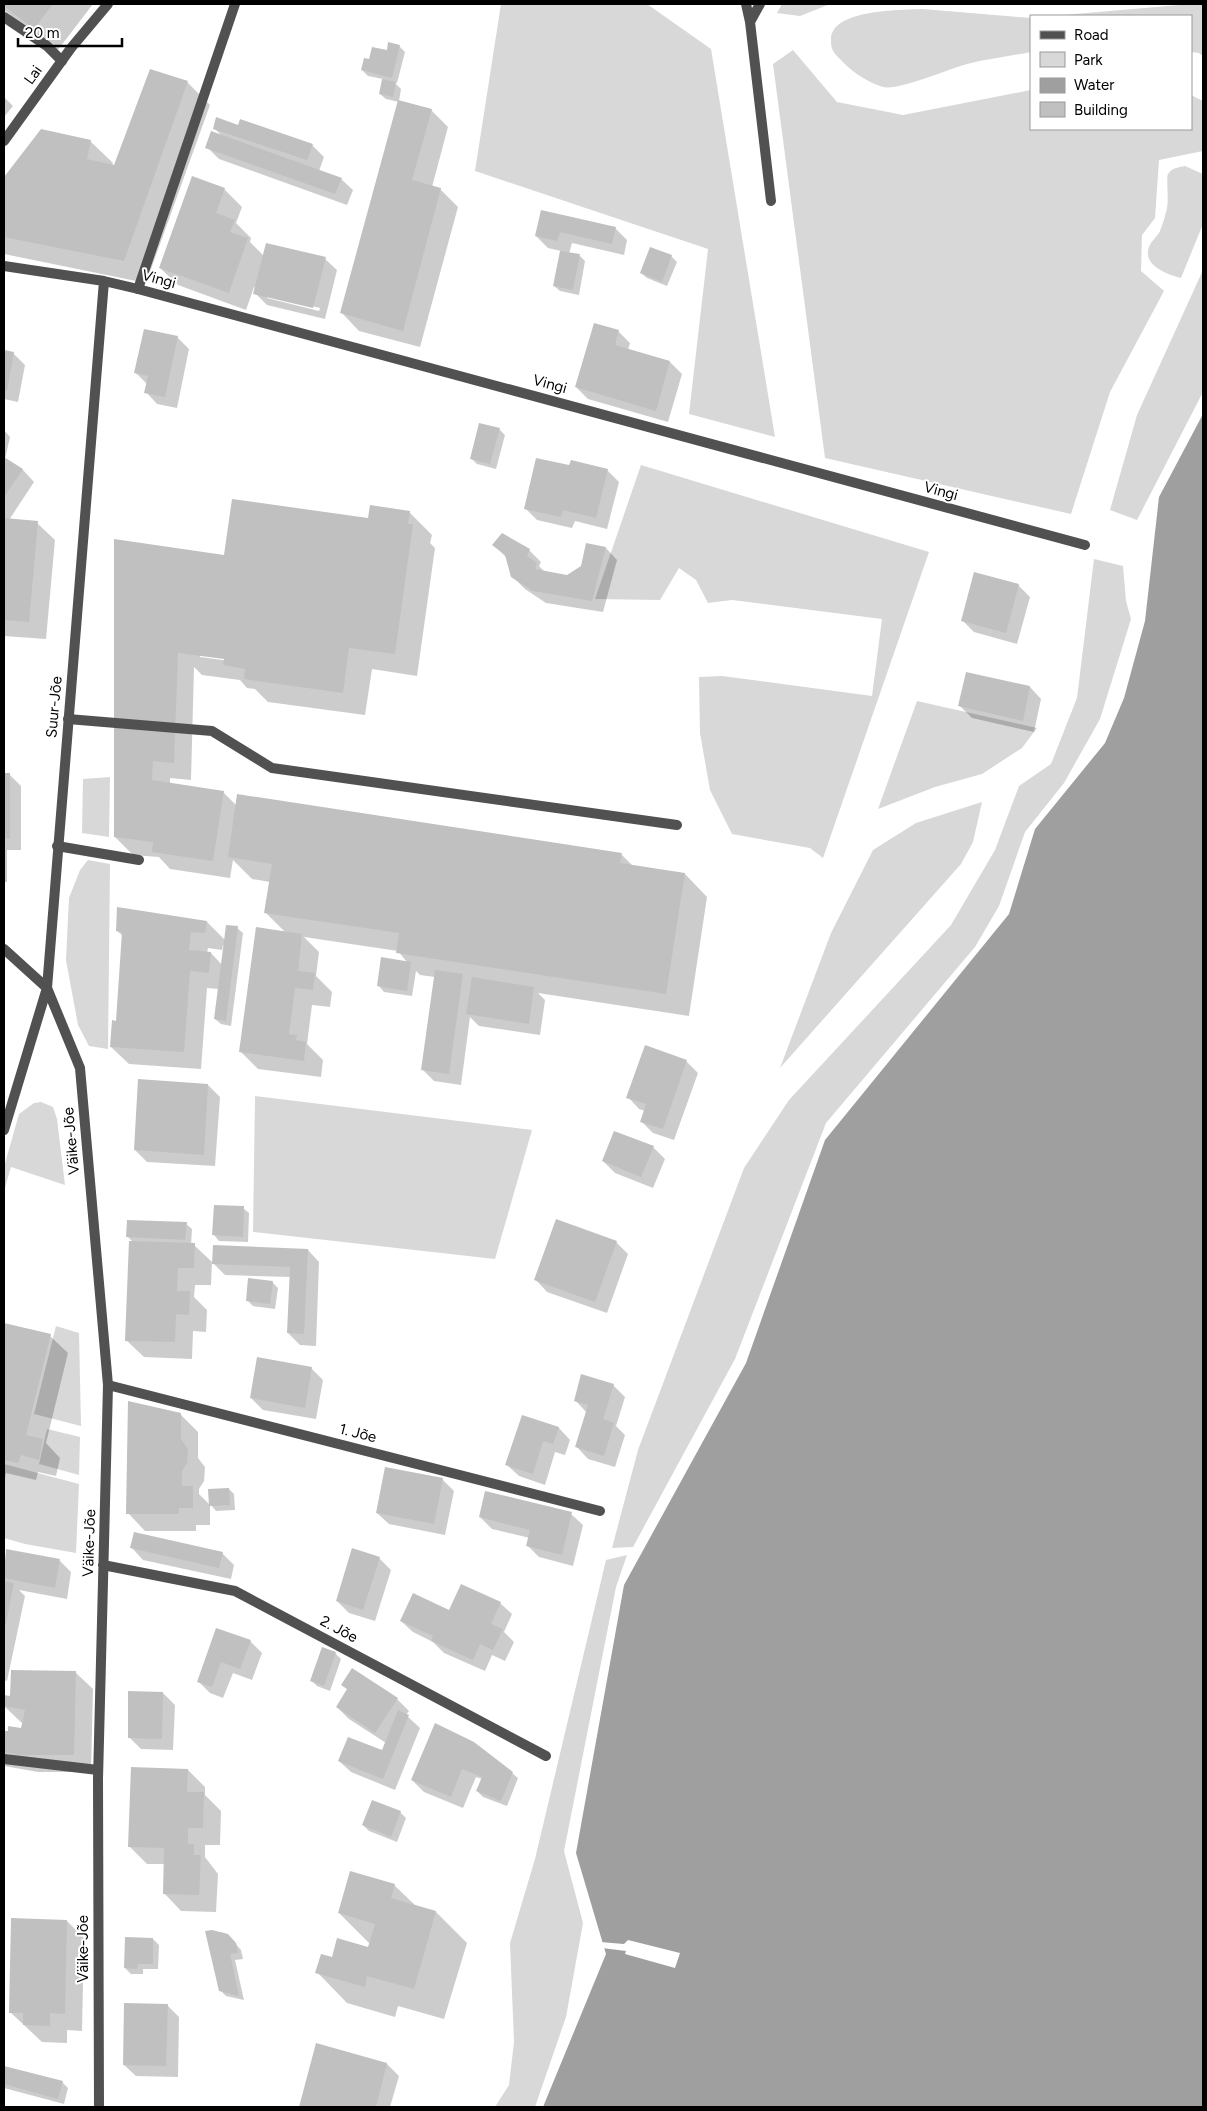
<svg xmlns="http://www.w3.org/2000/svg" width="1207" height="2111" viewBox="0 0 1207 2111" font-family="Figtree,sans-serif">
  <rect width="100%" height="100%" fill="#fff"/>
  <!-- green -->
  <path fill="#d8d8d8" d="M501 4H647L711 49 775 437 689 414 708 249 475 171Z
    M782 4H830L800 16 777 13Z
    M1191 4H1203V56L1199 53 1191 52V16H1052Z
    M923 9 1031 18V52C1010 56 988 59 967 64 949 69 897 91 883 87 866 82 850 70 839 58 833 52 831 49 831 41 829 9 901 10 923 9Z
    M793 50 837 102 903 115 1031 90V129H1191V95L1203 101V151L1159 160 1155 218 1142 235 1141 271 1164 291 1110 392 1071 514 825 458 773 64Z
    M1185 166 1203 174V224L1181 278C1169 275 1142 266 1149 247 1151 241 1157 237 1160 231 1163 224 1165 216 1167 208 1169 200 1166 178 1168 174 1172 168 1179 167 1185 166Z
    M1203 270V392L1137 520 1110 510 1137 415Z
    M641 465 929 552 823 858 810 848 732 834 710 790 700 733 699 677 722 676 872 696 882 619 732 600 708 603 696 580 679 568 660 600 595 599Z
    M1094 559 1123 566 1126 601 1131 619 1100 719 1064 783 1025 832 999 906 975 947 826 1123 735 1359 633 1547 612 1548 638 1450 744 1168 789 1100 951 925 995 850 1019 786 1051 764 1077 698Z
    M917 701 1037 728 1022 748 982 774 935 787 878 809Z
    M110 777 109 837 82 833 83 779Z
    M982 802 973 842 961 864 780 1068 831 933 873 850 916 823Z
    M88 860 110 864 108 1049 89 1046 78 1025 66 960 69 898 80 870Z
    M255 1096 532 1130 495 1259 253 1232Z
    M41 1102 53 1107 57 1119 65 1185 11 1167 4 1191V1167L19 1114 34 1103Z
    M56 1326 79 1333 81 1426 34 1414Z
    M47 1429 80 1437 79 1475 39 1464Z
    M4 1464 79 1484 76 1553 25 1544 4 1538Z
    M627 1555 616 1587 564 1851 583 1923 566 2017 535 2107H495L509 2085 514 2042 510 1943 535 1859 606 1560Z"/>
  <!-- water -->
  <path fill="#9f9f9f" d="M1203 414V2107H543L606 1954 576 1853 624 1585 746 1363 825 1140 1009 914 1035 829 1105 743 1124 698 1145 621 1159 497Z"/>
  <!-- pier -->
  <path fill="#fff" d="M628 1940 680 1953 675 1968 625 1954 626 1951 602 1948 600 1942 624 1944Z"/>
  <!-- shadow -->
  <path fill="#0003" fill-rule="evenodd" d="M4 4H93L57 51 4 10Z
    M399 46 405 52 397 83 394 82 401 89 399 101 431 110 448 127 432 187 440 189 458 207 420 347 359 331 342 313 399 102 386 99 380 94 383 79 368 76 362 70 370 61Z
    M187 82 210 105 146 283 4 254V179L41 131 90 141 113 163 112 166H115Z
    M4 97 13 106 4 117Z
    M239 126 312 145 324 157 319 171 341 179 353 190 347 205 219 159 207 147 222 136 214 128Z
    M224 189 242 207 236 223 251 238 250 242 264 256 325 259 337 270 325 319 267 305 255 293 256 288 254 287 246 310 178 285 160 268ZM267 296 320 308 319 311 267 298Z
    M542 212 615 228 627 240 624 255 572 243 569 254 580 256 585 261 579 295 560 291 554 286 561 251 548 248 536 236Z
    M671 256 677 262 667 286 647 278 641 273Z
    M618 331 630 343 628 350 670 362 682 374 668 422 588 399 576 387Z
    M177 337 189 349 177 408 157 404 146 392 147 384 135 372Z
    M4 352 13 353 25 365 18 402 4 399Z
    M499 429 505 435 496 469 477 464 471 458Z
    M4 430 10 437 5 459 23 470 34 482 9 520 37 523 55 540 46 639 4 636Z
    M570 467 607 470 619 482 607 529 575 521 572 528 537 520 525 508Z
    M409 512 432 535 430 543 435 548 417 676 372 669 365 715 268 702 255 689 247 688 240 680 202 675 194 667 191 780 170 778V784L223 792 237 806 239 796 622 855 634 867 685 874 707 897 689 1016 538 993 545 1000 540 1035 479 1026 470 1017 461 1085 434 1081 422 1069 435 977 420 975 416 971 412 996 384 992 379 986 407 962 398 951 304 937 319 952 316 976 332 992 330 1007 312 1005 307 1044 323 1060 321 1077 258 1069 240 1051 286 933 265 912 270 882 252 879 233 860 230 878 170 869 159 857 133 855 115 837 114 617 225 556 369 519ZM200 654 231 659 230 661 200 657Z
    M587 544 606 548 617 560 603 612 546 603 525 589 513 577 507 558 494 545 529 550 541 562 539 566 545 572 568 576 582 567Z
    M1018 585 1030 597 1017 644 974 632 962 620Z
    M1030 687 1041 699 1034 732 972 718 960 706Z
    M4 774H9L21 786V850H7V882H4Z
    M207 922 225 940 237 928 243 933 231 1026 221 1024 215 1019 219 989 207 988 201 1069 129 1064 111 1047 117 1022 123 936 117 931ZM223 945H225L222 965 211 953H207L208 948 222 950Z
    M686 1061 698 1073 674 1140 653 1133 641 1121 645 1111 639 1109 628 1097Z
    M208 1085 220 1097 215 1166 147 1162 135 1150Z
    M653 1147 665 1159 653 1188 615 1173 603 1161Z
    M243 1208 249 1213 248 1242 219 1241 214 1235Z
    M186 1224 192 1229 191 1245H194L212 1262 211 1285H195L194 1297 207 1310 206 1332 193 1331 192 1359 144 1357 126 1340 134 1243 127 1236Z
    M616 1242 628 1254 607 1313 547 1292 536 1280Z
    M308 1250 319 1262 316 1346 300 1345 288 1333 291 1277 225 1275 213 1263Z
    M272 1282 278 1288 275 1309 253 1306 247 1300Z
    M4 1324 50 1336 68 1353 46 1443 60 1458 56 1476 38 1472 36 1480 6 1473 4 1483Z
    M311 1368 323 1380 316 1419 263 1410 251 1398Z
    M613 1385 625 1397 616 1426 625 1435 615 1467 588 1459 577 1447 587 1413 575 1400Z
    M180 1414 198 1432V1458L205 1467 204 1481 199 1489V1494L210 1505V1525H196V1531H145L128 1513Z
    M523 1417 559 1428 570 1440 565 1455 555 1452 545 1485 519 1476 507 1465Z
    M442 1479 454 1491 445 1535 389 1524 377 1513Z
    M229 1489 234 1494 235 1510 216 1511 211 1505Z
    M571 1514 583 1525 573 1566 539 1557 528 1546 530 1538 492 1529 480 1517Z
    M132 1548 222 1553 234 1565 231 1579 143 1560Z
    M379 1558 391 1570 375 1621 349 1613 337 1601Z
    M4 1559 60 1561 71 1572 67 1599 19 1590 25 1596 7 1681 4 1680Z
    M500 1603 512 1614 504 1632 514 1642 505 1661 492 1655 485 1671 444 1653 433 1642 413 1632 401 1621Z
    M217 1629 250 1641 262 1653 252 1680 233 1673 223 1698 210 1693 198 1681Z
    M335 1653 341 1659 330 1691 317 1686 312 1681Z
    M75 1672 93 1689 91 1772H38L4 1766V1732L22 1729 23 1724 4 1706 5 1697 11 1698Z
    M343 1685 397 1699 409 1711 406 1715 420 1728 395 1790 351 1772 339 1761 383 1752 386 1743 349 1719 337 1707 348 1690Z
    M163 1693 175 1705 173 1750 141 1749 129 1737Z
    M435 1724 512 1773 518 1778 507 1806 483 1797 477 1791 482 1779 476 1777 463 1808 424 1792 412 1780Z
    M188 1770 205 1787V1795L221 1811 220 1845H205V1857L218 1874 216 1912 181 1911 164 1893 165 1864H147L129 1846Z
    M400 1812 406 1818 397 1842 369 1831 363 1825Z
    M394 1885 416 1906 436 1912 467 1943 444 2019 398 2006 395 2017 347 2003 317 1972 332 1958 369 1949 370 1944 339 1913Z
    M67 1921 84 1938 82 2031 67 2030V2043L42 2042 10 2012Z
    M207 1932H221L228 1935 241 1950 243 1959 235 1960 244 2000 226 1996 220 1990Z
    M153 1939 159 1945 158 1969H143V1974H131L125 1968Z
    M168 2006 179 2017 178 2077 136 2076 124 2065Z
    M317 2045 387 2064 399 2076 390 2107H301Z
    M4 2067 62 2082 68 2088 64 2104 4 2088Z"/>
  <!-- building -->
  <path fill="#c0c0c0" d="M4 4H53L34 29 4 6Z
    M388 42 400 45 392 78 361 70 364 58 369 59 372 47 387 50Z
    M150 69 188 81 124 261 4 237V177L41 129 91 140 87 159 114 165Z
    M382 79 396 82 393 97 379 94Z
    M398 100 432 109 412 180 441 188 403 331 340 313Z
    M216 117 238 125 240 119 313 144 307 160 213 129Z
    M211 131 342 178 335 194 205 148Z
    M192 176 225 188 216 213 235 220 230 232 248 238 229 293 159 268Z
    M541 210 616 227 612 244 560 232 557 241 535 236Z
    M266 243 326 257 313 308 253 294Z
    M650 247 672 255 662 282 640 273Z
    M560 251 580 254 573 290 553 286Z
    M594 323 619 330 615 345 670 361 656 411 575 387Z
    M144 329 178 336 165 397 144 393 148 376 134 373Z
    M4 350 14 352 7 391 4 390Z
    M479 423 500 428 490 464 470 459Z
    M4 457 23 469 4 497Z
    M536 458 569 465 571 460 608 469 596 518 563 510 561 517 524 509Z
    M232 499 368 518 370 505 410 511 408 524H413L395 654 349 648 343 693 244 679 245 669 223 665 224 659 178 653 174 763 153 761 152 780 224 791 213 861 152 852 153 842 114 837V539L224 555Z
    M4 518 38 521 29 622 4 620Z
    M502 533 530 549 527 556 537 563 535 569 567 575 581 566 586 543 606 547 592 601 533 591 511 577 505 555 492 545Z
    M974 572 1019 584 1006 633 961 621Z
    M966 672 1030 686 1023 721 958 706Z
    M4 773H10V839L4 838Z
    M237 794 622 853 620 863 685 873 666 994 396 953 399 933 264 913 272 864 228 857Z
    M117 907 207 921 205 933 191 932 189 950 211 952 209 973 190 971 184 1052 110 1047 112 1020 116 1021 122 932 116 931Z
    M226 925 238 926 226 1021 214 1019Z
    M256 927 302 934 298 971 315 973 313 990 295 988 289 1034 297 1035 296 1040 306 1042 304 1061 239 1052Z
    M381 957 411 962 407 991 377 986Z
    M435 970 463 974 449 1074 421 1070Z
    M472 977 534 987 529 1024 466 1014Z
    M645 1045 687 1060 663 1129 640 1122 646 1104 626 1098Z
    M138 1079 208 1084 204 1155 134 1150Z
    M614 1131 654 1146 641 1177 602 1161Z
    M214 1205 244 1206 243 1237 212 1235Z
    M556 1219 617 1241 595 1302 534 1280Z
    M127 1220 187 1222 185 1240 126 1237Z
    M129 1241 195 1243 194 1268H178L177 1291H190L189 1315 176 1314 175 1342 125 1341Z
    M213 1245 308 1249 304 1334 287 1333 290 1267 212 1264Z
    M248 1278 273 1281 270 1304 246 1301Z
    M4 1323 51 1334 26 1435 43 1439 39 1460 21 1455 18 1463 4 1460Z
    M257 1357 312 1367 305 1408 250 1398Z
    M581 1374 614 1384 603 1419 614 1423 604 1456 575 1447 588 1405 574 1401Z
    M128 1401 181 1413V1439L188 1449 187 1463 182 1471V1486H193V1508H179V1514H126Z
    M522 1415 559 1427 553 1444 543 1441 533 1474 505 1465Z
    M385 1467 443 1478 434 1524 376 1513Z
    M229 1488 230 1505 209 1506 208 1489Z
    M485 1491 572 1512 562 1555 526 1546 530 1530 479 1517Z
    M134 1532 223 1552 219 1568 130 1548Z
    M352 1548 380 1557 363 1610 336 1601Z
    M6 1549 60 1559 55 1588 4 1578Z
    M4 1581 14 1583 5 1628H4Z
    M461 1584 501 1602 491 1624 503 1629 493 1650 480 1644 473 1660 431 1641 433 1636 400 1621 413 1593 449 1610Z
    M216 1628 251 1640 240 1669 221 1662 212 1687 197 1682Z
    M322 1647 336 1652 324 1686 310 1681Z
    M352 1668 398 1698 375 1733 336 1707 347 1689 341 1685Z
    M11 1670 76 1671 74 1755H19L4 1752V1731H8V1726L21 1728 25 1710 4 1706V1695L10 1696Z
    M128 1691 163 1692 162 1739 128 1738Z
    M398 1710 409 1715 383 1779 338 1761 348 1737 382 1750Z
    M435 1723 474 1742 513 1772 501 1801 476 1791 482 1777 462 1769 451 1797 411 1780Z
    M131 1767 188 1769 187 1792H204L203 1828H188V1844H194V1855H201L199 1895 163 1894 164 1848 128 1847Z
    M372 1800 401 1811 391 1837 362 1825Z
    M350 1871 395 1884 391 1898 436 1911 414 1989 367 1976 365 1987 315 1973 321 1954 332 1957 337 1938 368 1947 375 1924 338 1913Z
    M11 1918 67 1920 65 2014 50 2013V2026L23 2025V2013H9Z
    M212 1930 228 1934 236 1943 238 1953 230 1954 239 1996 219 1991 205 1931Z
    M125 1937 153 1938V1964H138L137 1969 124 1968Z
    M124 2003 168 2004 166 2066 123 2065Z
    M316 2043 387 2063 376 2107H299Z
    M4 2066 63 2081 58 2099 4 2084Z"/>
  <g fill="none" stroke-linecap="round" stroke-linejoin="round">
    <!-- service -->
    <path stroke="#515151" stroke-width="10" d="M746 4 750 22 771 201
      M4 17 47 46 62 61
      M750 22 760 4
      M138 289 235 4
      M68 719 212 731 272 768 677 825
      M57 846 139 860"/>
    <!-- minor -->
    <path stroke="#515151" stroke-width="10" d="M4 266 104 281 138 289 1085 545
      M4 949 47 988 80 1068 108 1385 98 1779 99 2107
      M4 1130 47 988 104 281
      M108 1385 600 1511
      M103 1565 235 1591 546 1756
      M4 1759 98 1770"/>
    <!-- tertiary -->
    <path stroke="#515151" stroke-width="10" d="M4 141 71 48 108 4"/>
  </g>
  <g text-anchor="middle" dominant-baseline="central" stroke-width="4" stroke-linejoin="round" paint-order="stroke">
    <!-- street labels -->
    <g font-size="15" fill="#000" stroke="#fff">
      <text transform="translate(33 75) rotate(-54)">Lai</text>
      <text transform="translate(159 279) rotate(15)">Vingi</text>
      <text transform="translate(550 384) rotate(15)">Vingi</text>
      <text transform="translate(941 491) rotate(15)">Vingi</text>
      <text transform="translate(54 707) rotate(-85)">Suur-Jõe</text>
      <text transform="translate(71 1141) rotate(-95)">Väike-Jõe</text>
      <text transform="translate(358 1433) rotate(14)">1. Jõe</text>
      <text transform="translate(89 1543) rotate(-88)">Väike-Jõe</text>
      <text transform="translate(339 1629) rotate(28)">2. Jõe</text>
      <text transform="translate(83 1949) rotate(-90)">Väike-Jõe</text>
    </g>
  </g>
  <!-- border -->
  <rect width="1207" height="2111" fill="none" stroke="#000000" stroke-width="10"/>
  <!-- legend -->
  <rect x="1030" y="15" width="162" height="115" fill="#ffffff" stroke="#999999"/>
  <rect x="1040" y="31" width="25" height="8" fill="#515151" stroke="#999999"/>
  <text x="1074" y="40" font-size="15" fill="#000000">Road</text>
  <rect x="1040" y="52" width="25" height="15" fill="#d8d8d8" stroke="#999999"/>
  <text x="1074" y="65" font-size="15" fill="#000000">Park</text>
  <rect x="1040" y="78" width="25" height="15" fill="#9f9f9f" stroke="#999999"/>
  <text x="1074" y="90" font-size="15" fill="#000000">Water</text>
  <rect x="1040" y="102" width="25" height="15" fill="#c0c0c0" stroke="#999999"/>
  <text x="1074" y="115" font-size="15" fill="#000000">Building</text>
  <!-- scale -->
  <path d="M18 38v8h104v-8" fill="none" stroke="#000000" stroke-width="2.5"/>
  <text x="25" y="38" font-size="15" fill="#000000" stroke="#ffffff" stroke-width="4" paint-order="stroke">20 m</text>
</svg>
